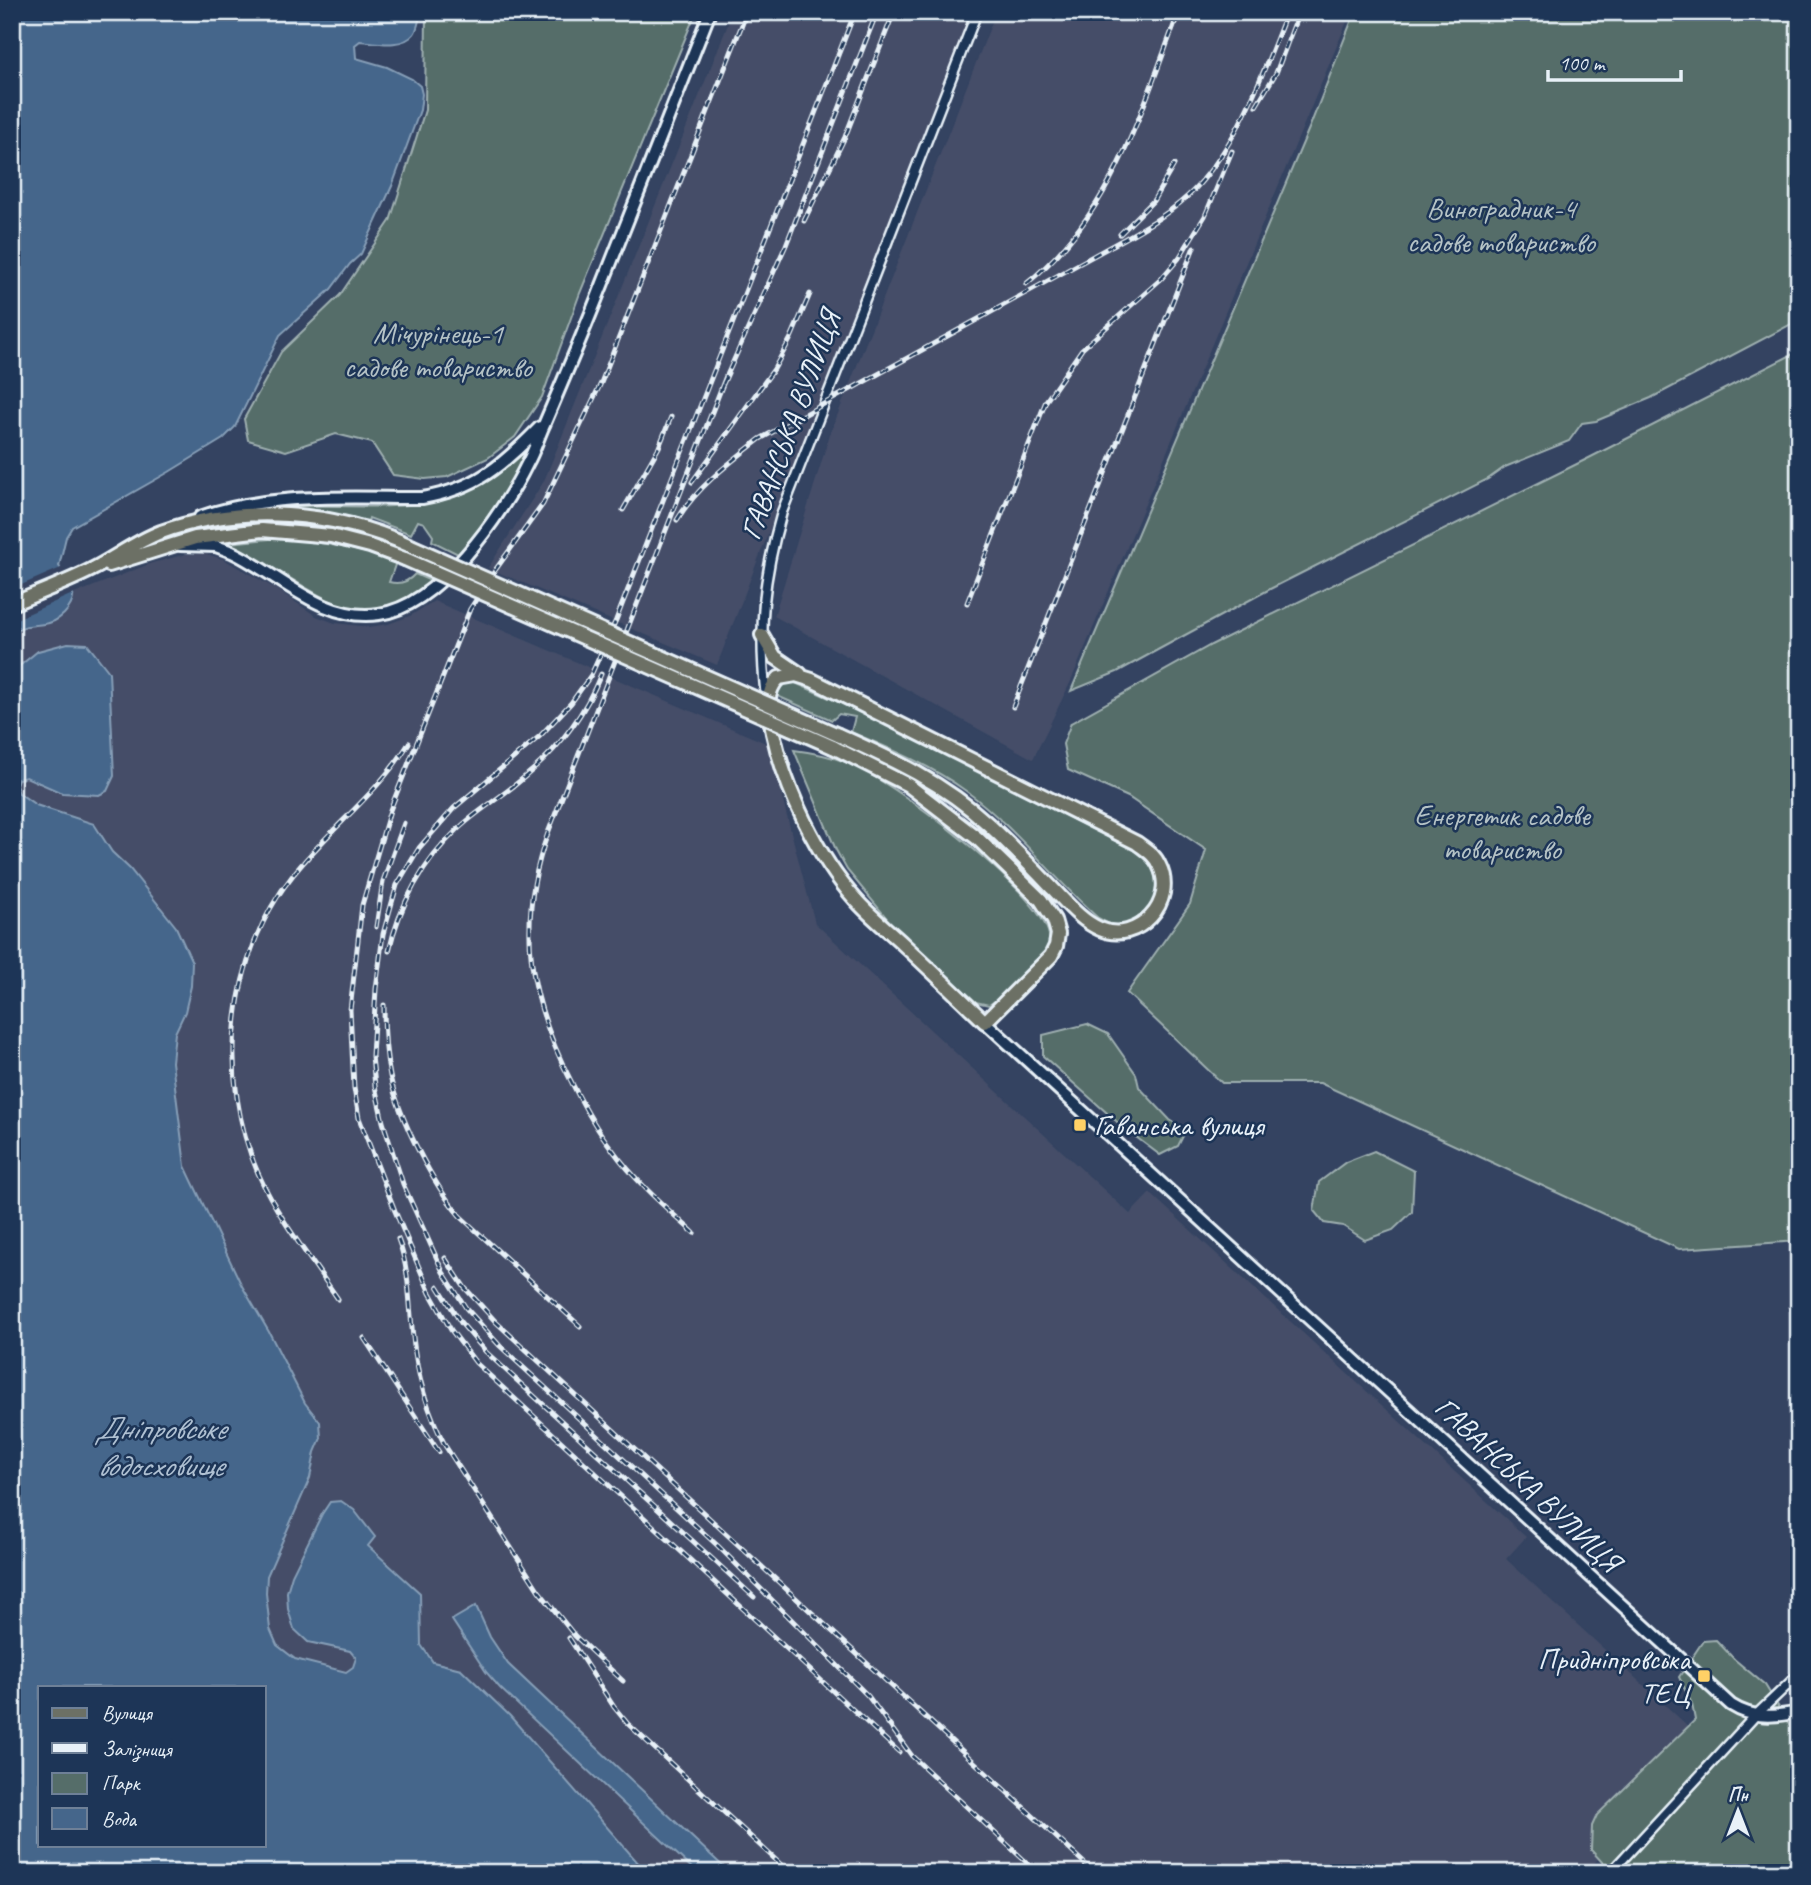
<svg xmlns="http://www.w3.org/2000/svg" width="1811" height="1885" viewBox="0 0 1811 1885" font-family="Caveat,sans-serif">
  <rect width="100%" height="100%" fill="#344361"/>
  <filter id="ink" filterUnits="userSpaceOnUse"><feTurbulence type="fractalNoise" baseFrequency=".0143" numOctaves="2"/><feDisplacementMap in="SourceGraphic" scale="14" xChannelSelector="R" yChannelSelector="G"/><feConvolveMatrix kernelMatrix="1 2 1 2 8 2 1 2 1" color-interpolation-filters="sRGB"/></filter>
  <g filter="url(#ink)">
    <!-- built -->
    <path fill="#444d68" d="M733 12H971L717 665 488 568 544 481Z
      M996 12H1351L1071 681 1033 759 774 616 830 434Z
      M187 554H206L223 559 278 590 316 616 335 623 369 627 388 624 410 616 434 601 768 744 815 923 1130 1214 1150 1193 1526 1537 1506 1559 1701 1738 1586 1873H647L510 1716 461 1669 433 1662 421 1645 420 1593 368 1545 330 1502 322 1514 310 1542 308 1642 350 1650 356 1658 353 1667 347 1672 295 1659 277 1645 270 1629 267 1609V1576L310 1478 315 1452 321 1438 320 1422 305 1403 269 1332 242 1286 185 1166 172 1062 175 1033 185 1012 192 962 176 927 130 869 112 852 108 843 75 817 36 805 19 793 16 785 18 779 26 777 81 795H99L114 776 109 672 100 662 38 651 12 672V632L73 604 74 594 152 563Z"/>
    <!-- green -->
    <path fill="#556d69" stroke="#9eafb0" stroke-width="2" d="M426 12H696L580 293 542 397 515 437 488 458 447 477 425 479 393 475 372 443 336 434 286 451 248 440 244 419 281 352 340 295 390 221 425 110Z
      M1355 12H1799V320L1651 398 1596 421 1582 423 1569 441 1505 467 1488 479 1270 589 1117 672 1071 691 1310 126Z
      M1799 351V1241L1679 1249 1320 1083H1222L1127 993 1190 904 1206 850 1128 797 1068 770 1063 744 1071 723 1211 645 1589 458Z
      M528 446H530C511 487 487 520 458 554L432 541 433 536 424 523 418 521 411 534 369 518 368 521 322 511 266 507C323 502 381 512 438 501 472 495 506 470 528 446Z
      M248 522C299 521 348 526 396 546 372 542 348 532 323 528 247 516 187 536 116 558L186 532Z
      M280 538C320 541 358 549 396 562L389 582C400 585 408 582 415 574L433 582C378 630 344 611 290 578 270 566 249 555 228 543Z
      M793 682 859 711 1145 856C1161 876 1161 903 1139 919 1133 923 1125 927 1118 927 1111 926 1104 921 1098 918 1052 877 1015 827 966 791 930 765 891 749 851 732L855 717 839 714 832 720 775 695 782 685Z
      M794 750C810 752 830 756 846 762 889 778 1041 892 1049 935 1050 940 1048 945 1046 950L1003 995 989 1005 976 1002 894 927 847 870 836 850Z
      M1087 1024 1108 1034 1136 1074 1139 1087 1170 1120 1186 1130 1178 1146 1160 1155 1124 1128 1043 1056V1035Z
      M1374 1151 1414 1171 1412 1212 1393 1230 1365 1240 1343 1226 1324 1223 1314 1211 1319 1182 1346 1162Z
      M1716 1640 1734 1659 1765 1685 1799 1740V1869L1796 1873H1612L1591 1850 1592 1826 1597 1815 1695 1720 1692 1704 1679 1677 1703 1641Z"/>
    <!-- water -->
    <path fill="#45668b" stroke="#869eb7" stroke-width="2" fill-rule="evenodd" d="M12 12H421C419 18 418 29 414 34 402 49 375 42 360 41L355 45 356 58 387 67 412 79 420 86 422 94 420 110 392 186 361 254 350 264 331 289 280 335 235 427 223 439 169 472 72 527 66 537 59 566C70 586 82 595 64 614 58 620 52 623 44 624 31 626 24 625 12 632Z
      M68 643 87 644 109 672 114 776 107 791 99 795 62 793 26 777 18 779 16 785 19 793 36 805 94 824 112 852 130 869 176 927 192 962 191 986 185 1012 175 1033 172 1062 185 1166 242 1286 269 1332 305 1403 320 1422 321 1438 315 1452 310 1478 267 1576 266 1593 270 1629 277 1645 295 1659 346 1672 353 1667 356 1658 350 1651 308 1642 294 1629 288 1609 287 1592 292 1575 322 1514 330 1502 341 1501 354 1510 375 1537 368 1546 420 1593 421 1645 433 1662 461 1669 510 1716 647 1873H12V672L38 651ZM40 1687H264V1845H40Z
      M476 1606 490 1637 508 1664 730 1873H697L500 1688 486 1672 452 1620Z"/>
    <!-- pier -->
    <path fill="#344361" d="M63 567 77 592 12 621V589Z"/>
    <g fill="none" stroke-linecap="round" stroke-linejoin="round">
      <!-- street casing -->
      <g stroke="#e8f1f8" stroke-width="13">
        <path id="street" d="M766 698C758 628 763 578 782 512L977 12
          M1610 1873 1755 1716 1799 1674"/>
      </g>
      <!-- secondary casing -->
      <g stroke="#e8f1f8" stroke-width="16">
        <path id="secondary" d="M200 517C271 492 348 498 422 498 476 489 503 465 540 427
          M180 545 216 546 232 552C279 574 323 623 379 614 439 606 502 515 527 464 534 452 538 438 544 425 562 383 580 341 597 298 635 203 672 107 710 12
          M985 1022 1731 1705C1753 1719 1774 1717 1799 1712"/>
      </g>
      <!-- primary casing -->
      <g stroke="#e8f1f8" stroke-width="18">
        <path id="primary" d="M109 565 195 538 262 530 331 536 370 546 405 559
          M12 604C38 593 65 583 91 570 115 558 135 542 161 532 242 503 334 511 411 546
          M762 635 775 657 800 674
          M833 747 908 785 977 838 1041 900 1054 920 1058 934 1056 946 1051 956 985 1022C958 996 931 970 903 944 888 930 870 916 856 900 818 858 785 789 773 733 769 714 763 693 779 678L796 675 812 680 1137 843C1146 850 1155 855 1159 865 1178 902 1137 945 1100 929 1081 921 1066 902 1052 888 1031 866 1010 844 988 824 944 783 892 759 838 735"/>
      </g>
      <!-- street -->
      <use href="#street" stroke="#1d3557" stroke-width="8"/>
      <!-- secondary -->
      <use href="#secondary" stroke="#1d3557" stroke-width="10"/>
      <!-- primary -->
      <use href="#primary" stroke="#6c7065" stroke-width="12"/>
      <!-- rail casing -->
      <g stroke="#e8f1f8" stroke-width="5">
        <path id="rail" d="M747 12 601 383 543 504 496 569 470 609 390 810 362 905 350 1010 354 1088 359 1118 395 1211 430 1293 451 1330 476 1363 899 1752
          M855 12 616 620 591 675 571 703 540 736 454 808 419 848 397 885 383 934 376 989 372 1056 375 1086 383 1122 403 1184 443 1272 466 1308 500 1346 718 1546 868 1696 912 1756 1038 1873
          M1256 106 1276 73 1299 12
          M804 221 845 137 894 12
          M1120 234 1153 201 1174 165
          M1026 284C1113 214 1140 113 1179 12
          M723 384 786 245 877 12
          M692 482 774 369 791 338 810 294
          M623 510 659 447 671 417
          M677 520C697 487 729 463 760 439L1124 239C1149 225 1175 210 1195 189 1240 140 1263 73 1287 12
          M967 603 1046 401 1082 349 1161 279 1179 258 1205 216 1232 151
          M1013 707 1194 247
          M376 927 383 881 404 823
          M389 951C399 906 423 862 457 830 477 811 500 798 521 780 556 752 584 716 601 674
          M384 1005C384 1029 385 1052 390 1076 399 1118 432 1183 460 1216L580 1326
          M694 1233C665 1207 635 1181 612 1149 597 1130 584 1107 573 1085 529 1001 515 924 548 833L726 376
          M398 1239C410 1270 409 1304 413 1337 417 1377 427 1411 446 1447L539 1591 575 1636 623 1681
          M445 1258 465 1288 496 1322 1095 1873
          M438 1286 461 1323 486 1352 754 1597
          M338 1299C310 1258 278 1218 258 1173 217 1078 228 957 293 875 329 829 378 794 409 743
          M364 1338 439 1452
          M569 1638 614 1707 628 1724 790 1873"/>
      </g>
      <!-- rail -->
      <use href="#rail" stroke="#1d3557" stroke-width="2.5" stroke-dasharray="8" stroke-linecap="butt"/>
      <!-- primary-bridge casing -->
      <g stroke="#e8f1f8" stroke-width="18" stroke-linecap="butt">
        <path id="primary-bridge" d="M411 546 838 735
          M405 559 833 747"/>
      </g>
      <!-- primary-bridge -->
      <use href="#primary-bridge" stroke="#6c7065" stroke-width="12"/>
    </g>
  </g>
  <!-- markers -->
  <g fill="#ffd166" stroke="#1d3557" stroke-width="2.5">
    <rect x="1073" y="1118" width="14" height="14" rx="3.5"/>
    <rect x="1697" y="1669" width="14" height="14" rx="3.5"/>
  </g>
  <g text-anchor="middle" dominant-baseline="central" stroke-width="5" stroke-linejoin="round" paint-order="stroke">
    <!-- park labels -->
    <g font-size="30" fill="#b5c3c6" stroke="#1d3557">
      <text x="1501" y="208">Виноградник-4<tspan x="1501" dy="34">садове товариство</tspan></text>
      <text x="438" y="333">Мічурінець-1<tspan x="438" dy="34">садове товариство</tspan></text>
      <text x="1502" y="815">Енергетик садове<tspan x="1502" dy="34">товариство</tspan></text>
    </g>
    <!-- street labels -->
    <g font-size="30" fill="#e8f1f8" stroke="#1d3557">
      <text transform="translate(790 425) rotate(-70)">ГАВАНСЬКА ВУЛИЦЯ</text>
      <text transform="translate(1528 1484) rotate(43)">ГАВАНСЬКА ВУЛИЦЯ</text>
    </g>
    <!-- poi labels -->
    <g font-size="30" fill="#e8f1f8" stroke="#1d3557" text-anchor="start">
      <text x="1094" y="1125">Гаванська вулиця</text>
      <text x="1690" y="1659" text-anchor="end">Придніпровська<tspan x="1690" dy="34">ТЕЦ</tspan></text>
    </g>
    <!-- water labels -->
    <g font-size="32" font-style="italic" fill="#afc0d2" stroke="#1d3557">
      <text x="160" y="1428">Дніпровське<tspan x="160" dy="37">водосховище</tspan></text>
    </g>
  </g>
  <!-- margin -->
  <rect width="1811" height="1885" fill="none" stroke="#1d3557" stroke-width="42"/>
  <rect x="21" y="21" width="1769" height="1843" fill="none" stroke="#e8f1f8" stroke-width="2.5" filter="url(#ink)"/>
  <!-- legend -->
  <rect x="38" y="1686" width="228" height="161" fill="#1d3557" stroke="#6e8097" stroke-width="2"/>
  <rect x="52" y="1708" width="35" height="10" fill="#6c7065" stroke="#6e8097" stroke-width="2"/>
  <text x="102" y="1720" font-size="21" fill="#e8f1f8">Вулиця</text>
  <rect x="52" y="1743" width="35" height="10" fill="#e8f1f8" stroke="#6e8097" stroke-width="2"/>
  <text x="102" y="1756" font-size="21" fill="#e8f1f8">Залізниця</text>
  <rect x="52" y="1773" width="35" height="21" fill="#556d69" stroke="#6e8097" stroke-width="2"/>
  <text x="102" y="1790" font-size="21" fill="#e8f1f8">Парк</text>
  <rect x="52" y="1808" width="35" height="21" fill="#45668b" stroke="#6e8097" stroke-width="2"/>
  <text x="102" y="1826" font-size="21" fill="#e8f1f8">Вода</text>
  <!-- north arrow -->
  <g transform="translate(1738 1811)" stroke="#1d3557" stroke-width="5" paint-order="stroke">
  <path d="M0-5L12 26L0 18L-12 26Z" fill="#e8f1f8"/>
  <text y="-10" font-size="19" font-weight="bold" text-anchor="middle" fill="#e8f1f8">Пн</text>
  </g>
  <!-- scale -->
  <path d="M1548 70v10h133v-10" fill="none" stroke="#e8f1f8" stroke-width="3.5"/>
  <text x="1559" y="70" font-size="21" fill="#e8f1f8" stroke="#1d3557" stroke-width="5" paint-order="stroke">100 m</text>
</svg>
